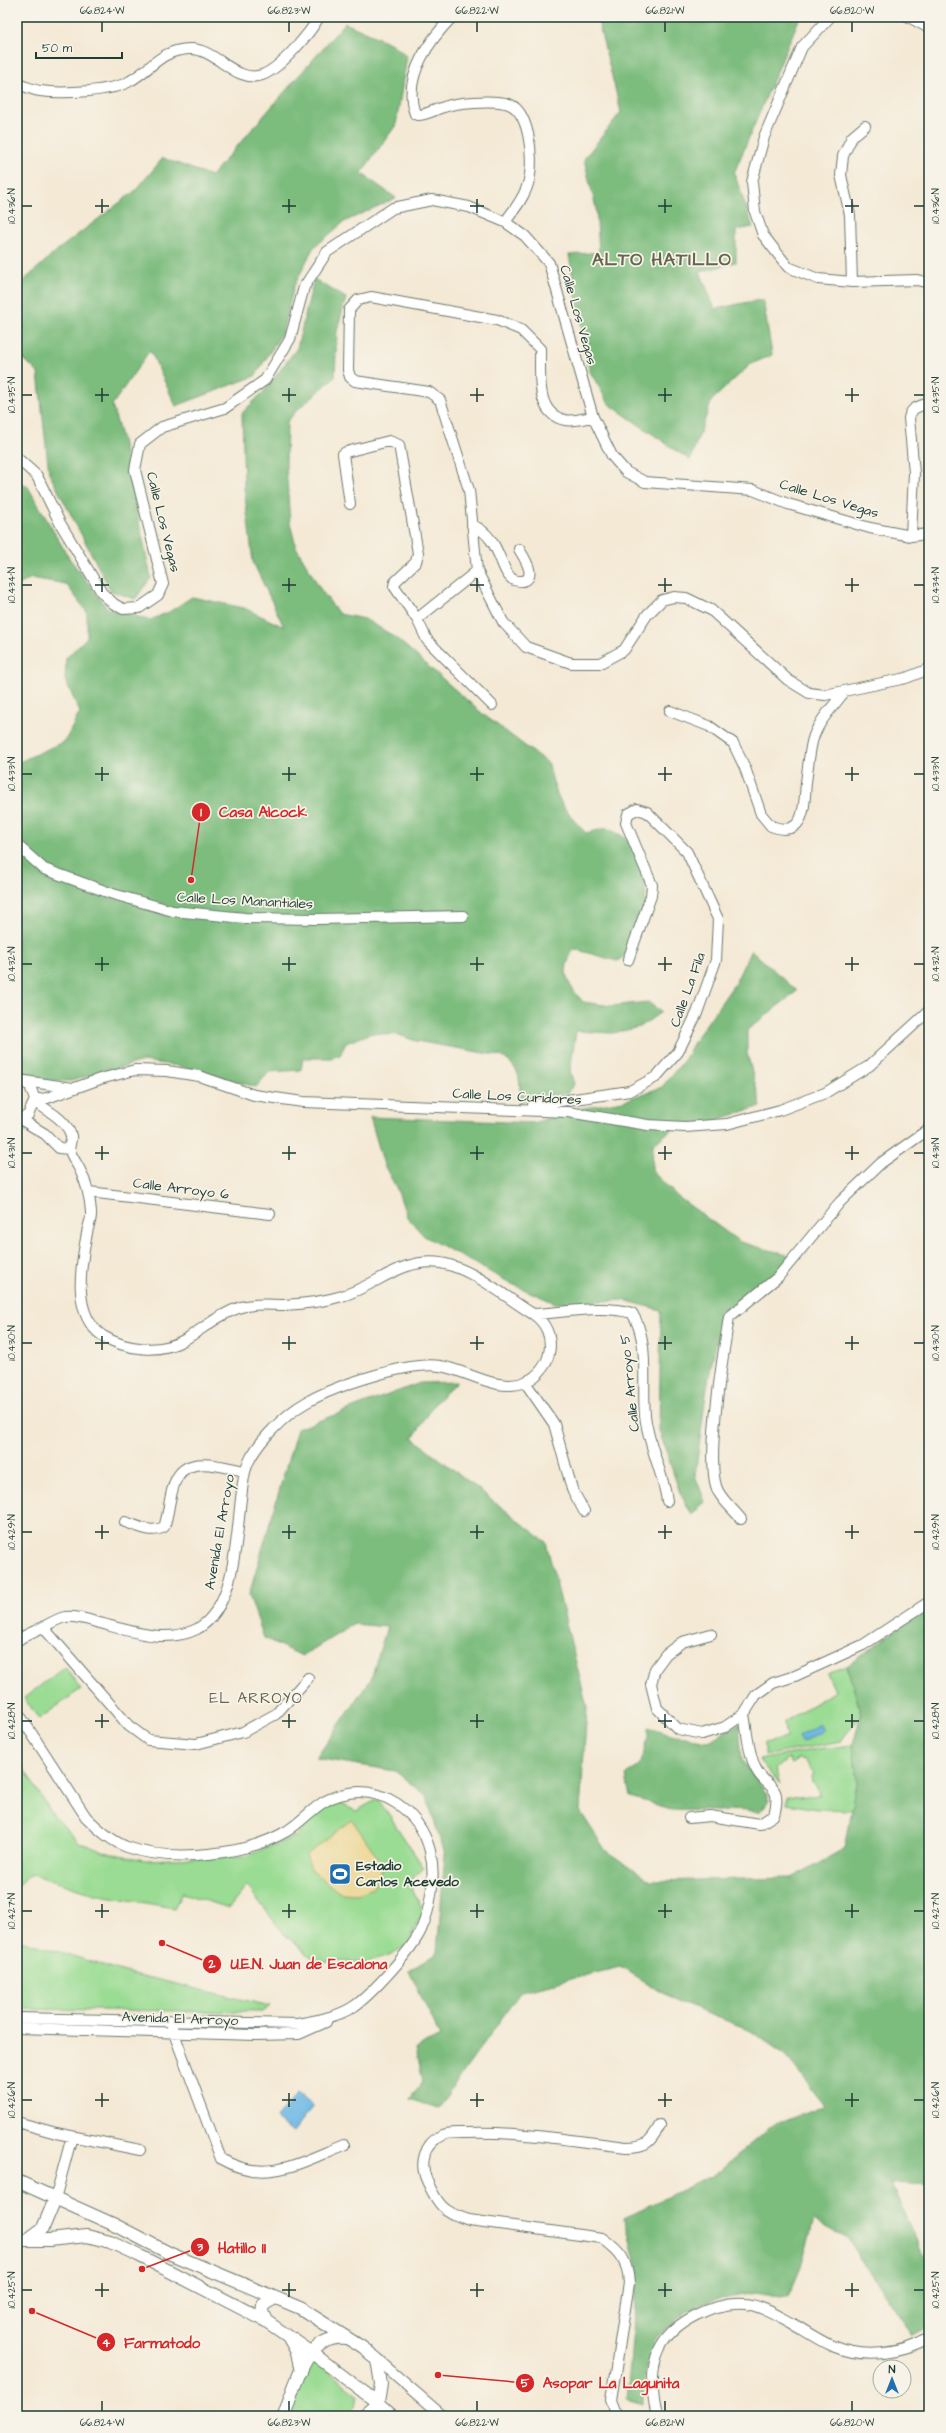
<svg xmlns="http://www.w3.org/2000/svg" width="946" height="2433" viewBox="0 0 946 2433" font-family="'Architects Daughter',sans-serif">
  <rect width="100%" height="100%" fill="#f7f3e8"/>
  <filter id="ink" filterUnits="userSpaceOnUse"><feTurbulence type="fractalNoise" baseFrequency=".025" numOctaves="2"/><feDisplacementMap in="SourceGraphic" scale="8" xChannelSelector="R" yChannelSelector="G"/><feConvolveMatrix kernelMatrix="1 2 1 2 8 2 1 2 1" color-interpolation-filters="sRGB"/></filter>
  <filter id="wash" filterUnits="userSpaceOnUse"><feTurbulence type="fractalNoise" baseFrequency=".012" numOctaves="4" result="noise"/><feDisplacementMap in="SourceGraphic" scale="16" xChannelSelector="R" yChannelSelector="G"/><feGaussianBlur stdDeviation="0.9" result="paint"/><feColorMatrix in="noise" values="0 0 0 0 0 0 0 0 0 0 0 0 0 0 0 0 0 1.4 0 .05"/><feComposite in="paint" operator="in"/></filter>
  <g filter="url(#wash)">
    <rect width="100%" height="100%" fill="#f4e9d5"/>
    <!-- green -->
    <path fill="#9adc93" stroke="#5c8c64" d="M847 1666 861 1714 841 1741 765 1756V1743L786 1738 784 1722 835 1691 827 1673Z
      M65 1667 81 1689 39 1719 24 1698Z
      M853 1745 857 1783 852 1810 817 1809 787 1804V1796L798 1797 820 1795 817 1785 812 1783 811 1776 813 1773 804 1760 802 1761 799 1758 791 1763 788 1758 775 1769 780 1785 759 1760 817 1749Z
      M17 1758 53 1815 79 1842 104 1852 145 1860 247 1856 296 1836 316 1812 339 1803 356 1811 378 1799 424 1868 409 1881 423 1912 406 1946 389 1955 367 1962 316 1961 284 1934 247 1886 229 1908 182 1893 174 1908 94 1894 32 1874 17 1886Z
      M17 1939 125 1972 270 2006 262 2012 17 2009Z
      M313 2359 358 2395 356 2405 344 2416H286Z"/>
    <!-- forest -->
    <path fill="#7bbc7d" stroke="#4d7c58" d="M597 17H800L734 173 753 227 736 230V262L700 272 715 309 763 299 772 355 751 364 712 400 690 460 609 404 589 370 569 255 599 252 596 208 584 159 621 112Z
      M345 23 392 44 407 56 396 125 361 173 396 198 344 222 313 248 294 286 282 333 255 376 176 406 150 350 112 405 122 440 151 578 135 599 111 591 49 473 38 373 17 352V287L55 252 136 190 163 158 211 176Z
      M314 279 346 298 337 331 335 377 296 411 287 422 286 465 290 523 296 547 321 590 339 614 365 619 395 637 484 715 549 764C555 797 563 810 586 833L607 828C612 831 620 834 625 838 632 844 636 854 639 862 652 901 643 918 631 955L617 961 574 949C560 973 566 982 583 1002L611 1006 648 1002 661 1012 640 1027 613 1033 576 1031 570 1071 574 1084 567 1093 524 1100 520 1103C520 1080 522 1069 501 1056L416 1041 399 1035 372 1033 346 1043 340 1055 332 1058H303L301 1070 269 1072 256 1087 179 1066 143 1061 71 1081 38 1080 17 1075V763L65 741 80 712 65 680 66 658 87 637V612L66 584 31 578 17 586V479L28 487 69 558 108 609 150 620 169 612 192 597 244 608 284 627 253 562 244 488 242 413 266 389 297 348Z
      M751 950 797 991 747 1030V1053L761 1106 710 1122 678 1124 653 1145 652 1171 678 1197 740 1242 798 1258 730 1307 717 1339 707 1387 695 1475 705 1502 692 1515 680 1493 659 1430 661 1310 623 1300 555 1303 512 1284 424 1236 407 1217 397 1189 384 1165 370 1117 534 1123 571 1110 623 1101 662 1087 685 1059 695 1040 735 983Z
      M457 1382 436 1402 413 1438 546 1542 587 1707 580 1811 606 1851 651 1881 792 1878 845 1848 857 1783 853 1745 861 1714 847 1666 929 1605V2185L891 2183 920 2251 929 2263V2326L912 2335 848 2239 814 2221 801 2267 788 2298 755 2293 716 2300 685 2312 656 2338 644 2379V2404L627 2399 638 2271 624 2217 714 2175 773 2125 823 2105 787 2056 748 2029 680 2003 620 1967 521 1991 438 2108 410 2099 422 2082 415 2049 440 2036 409 1971 437 1953 445 1854 426 1796 395 1771 316 1758 371 1679 387 1627 354 1624 302 1656 264 1638 249 1595 297 1429 420 1383Z
      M739 1723 742 1759 766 1793 769 1803 760 1811 671 1809 630 1797 626 1776 641 1763 648 1738V1727L678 1736 709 1741Z"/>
    <!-- sand -->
    <path fill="#eeda9e" stroke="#868c69" d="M352 1820 383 1865 373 1888 357 1894 340 1893 312 1871 306 1855Z"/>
    <!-- water -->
    <path fill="#6cb7e5" stroke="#467a8c" d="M819 1724 823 1730 802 1743 798 1737Z
      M297 2093 313 2106 293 2132 276 2119Z"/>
  </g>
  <g filter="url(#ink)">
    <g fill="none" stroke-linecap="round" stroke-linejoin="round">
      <!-- minor casing -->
      <g stroke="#6a796c" stroke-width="12">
        <path id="minor" d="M452 17C428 42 402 78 415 114L418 115C427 115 436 109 444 107 457 102 491 100 505 103 530 107 534 159 529 180 526 195 514 210 505 222
          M830 17 802 47 764 137 752 182 755 212 763 235 788 267 818 279 852 282 917 280 929 283
          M909 17 929 28
          M17 84C25 86 33 90 40 91 61 94 112 92 130 81 153 68 160 50 190 49 216 48 235 84 262 75 280 69 310 33 319 17
          M852 282 850 215 841 175 843 156 852 137 865 126
          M593 417C585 418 573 422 565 420 534 414 541 372 540 349L521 330 497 320 371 297 358 300 349 310 348 370 350 377 355 381 429 392 440 400 469 490 477 571 503 622 526 647 571 663H600L624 650 647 615 662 600 674 597 686 598 711 610 788 680 809 693 825 695 906 678 929 669
          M17 458 37 476 60 523 102 593 114 604 123 609 139 608 158 595 163 584 135 470 140 444 162 427 225 408 265 380 290 339 304 287 327 252 393 208 432 200 469 207 505 222 525 236 549 263 593 417 612 456 626 472 645 482 753 490 788 504 870 528 911 536 929 534
          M350 504 343 454 346 452 389 441 399 445 418 553 416 562 395 582 394 586 417 619
          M472 525C502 537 499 573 514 580 516 581 521 581 523 581 538 577 523 556 519 549
          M911 536 914 473 909 418C911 407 920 406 929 403
          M477 571 417 619 427 640 492 705
          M670 711 709 726 733 743 745 768 761 814 771 826C806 839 804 805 806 782 808 769 809 755 812 742 817 722 833 707 845 691
          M17 845 44 869 113 894 173 911 245 918 317 919 463 916
          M17 1078 30 1086 35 1100 28 1115 17 1121
          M25 1081 73 1088
          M35 1100 47 1098 100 1079 135 1070 167 1071 199 1076 254 1095 303 1102 568 1112 648 1125 685 1127 727 1124 780 1110 825 1093 869 1066 929 1011
          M533 1105 630 1091 656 1077 678 1052 697 1013 716 960 718 919 687 852 647 812 637 809 628 814 626 823 652 885 651 896 628 960
          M22 1120 45 1134 59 1148 69 1149
          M89 1192 270 1214
          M533 1314C566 1313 599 1304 632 1313 650 1341 642 1383 645 1415 648 1445 663 1472 667 1501
          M525 1382 554 1424 572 1489 584 1511
          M741 1519C734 1510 723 1501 718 1491 704 1464 724 1350 729 1317L778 1277 840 1202 881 1163 929 1129
          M125 1522C138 1526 151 1534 164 1527 170 1511 169 1490 178 1476 191 1455 226 1468 245 1471
          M43 1627 129 1726 148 1740 196 1744 243 1732 276 1714 308 1678
          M711 1634 682 1642 666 1654 655 1669 651 1684 657 1708 678 1729 702 1734 725 1727 744 1714 756 1695 773 1683 795 1676 863 1645 929 1602
          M17 1641C23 1636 30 1633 37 1630 46 1626 56 1619 65 1617 75 1616 86 1619 96 1622 127 1630 165 1645 197 1629 242 1604 235 1516 245 1472 251 1447 285 1414 307 1402 335 1386 409 1361 440 1366 467 1370 497 1393 525 1382 554 1370 559 1331 533 1314 505 1297 474 1269 441 1263 402 1257 376 1286 342 1296 323 1302 304 1304 284 1305 270 1305 254 1303 241 1307 219 1314 203 1329 184 1340 160 1354 126 1350 103 1336 71 1315 81 1264 87 1233 88 1226 92 1219 91 1212 90 1197 87 1184 80 1170 77 1164 72 1157 70 1151 68 1146 72 1141 71 1136 68 1121 47 1110 35 1102
          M17 1711 86 1817C98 1829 111 1841 127 1847 172 1863 247 1855 287 1831 306 1819 317 1801 340 1795 381 1783 420 1811 430 1851 436 1876 431 1907 421 1930 412 1950 371 1995 353 2007 337 2017 315 2021 297 2024L17 2018
          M689 1818 710 1816 760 1824 774 1815C783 1781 765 1790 755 1767 748 1751 747 1731 744 1714
          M17 2028 256 2035 299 2034 326 2022
          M172 2028 221 2159C266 2185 301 2162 344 2145
          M17 2122 56 2133 140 2150
          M55 2199 72 2136
          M377 2359 443 2416
          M378 2403 393 2416
          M617 2416 611 2400 629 2283C627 2259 621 2252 602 2238L469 2220C443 2212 438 2205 427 2181 419 2164 424 2144 442 2135 448 2132 459 2133 466 2133 520 2131 573 2141 626 2147 646 2147 650 2143 660 2125
          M657 2416C652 2397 650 2369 659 2350 671 2322 716 2301 745 2304 760 2305 777 2315 790 2322 804 2330 818 2340 832 2346 864 2359 900 2355 929 2338"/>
      </g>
      <!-- tertiary casing -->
      <g stroke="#6a796c" stroke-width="14">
        <path id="tertiary" d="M17 2181 117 2226 171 2254 300 2308 363 2348 377 2359 381 2384 378 2403
          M17 2240H49L87 2236 110 2242 138 2255 266 2321 311 2352 378 2403
          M27 2240 43 2228 55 2199
          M266 2321 262 2312 263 2305 275 2298
          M289 2338 297 2352 301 2372
          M284 2416C295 2386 306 2333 346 2338
          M363 2416 378 2403"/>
      </g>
      <!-- minor -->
      <use href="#minor" stroke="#fff" stroke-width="10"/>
      <!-- tertiary -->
      <use href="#tertiary" stroke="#fff" stroke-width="12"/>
    </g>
  </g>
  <!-- ticks -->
  <path fill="none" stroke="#1f3d34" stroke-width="1.5" d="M102 22V32M289 22V32M477 22V32M665 22V32M852 22V32M102 199V213M289 199V213M477 199V213M665 199V213M852 199V213M22 206H32M95 206H109M282 206H296M470 206H484M658 206H672M845 206H859M914 206H924M102 388V402M289 388V402M477 388V402M665 388V402M852 388V402M22 395H32M95 395H109M282 395H296M470 395H484M658 395H672M845 395H859M914 395H924M102 578V592M289 578V592M477 578V592M665 578V592M852 578V592M22 585H32M95 585H109M282 585H296M470 585H484M658 585H672M845 585H859M914 585H924M102 767V781M289 767V781M477 767V781M665 767V781M852 767V781M22 774H32M95 774H109M282 774H296M470 774H484M658 774H672M845 774H859M914 774H924M102 957V971M289 957V971M477 957V971M665 957V971M852 957V971M22 964H32M95 964H109M282 964H296M470 964H484M658 964H672M845 964H859M914 964H924M102 1146V1160M289 1146V1160M477 1146V1160M665 1146V1160M852 1146V1160M22 1153H32M95 1153H109M282 1153H296M470 1153H484M658 1153H672M845 1153H859M914 1153H924M102 1336V1350M289 1336V1350M477 1336V1350M665 1336V1350M852 1336V1350M22 1343H32M95 1343H109M282 1343H296M470 1343H484M658 1343H672M845 1343H859M914 1343H924M102 1525V1539M289 1525V1539M477 1525V1539M665 1525V1539M852 1525V1539M22 1532H32M95 1532H109M282 1532H296M470 1532H484M658 1532H672M845 1532H859M914 1532H924M102 1714V1728M289 1714V1728M477 1714V1728M665 1714V1728M852 1714V1728M22 1721H32M95 1721H109M282 1721H296M470 1721H484M658 1721H672M845 1721H859M914 1721H924M102 1904V1918M289 1904V1918M477 1904V1918M665 1904V1918M852 1904V1918M22 1911H32M95 1911H109M282 1911H296M470 1911H484M658 1911H672M845 1911H859M914 1911H924M102 2093V2107M289 2093V2107M477 2093V2107M665 2093V2107M852 2093V2107M22 2100H32M95 2100H109M282 2100H296M470 2100H484M658 2100H672M845 2100H859M914 2100H924M102 2283V2297M289 2283V2297M477 2283V2297M665 2283V2297M852 2283V2297M22 2290H32M95 2290H109M282 2290H296M470 2290H484M658 2290H672M845 2290H859M914 2290H924M102 2401V2411M289 2401V2411M477 2401V2411M665 2401V2411M852 2401V2411"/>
  <!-- icons -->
  <defs>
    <g id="stadium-square" transform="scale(1.15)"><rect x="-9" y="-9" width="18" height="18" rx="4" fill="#1f6fb2" stroke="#f7f3e8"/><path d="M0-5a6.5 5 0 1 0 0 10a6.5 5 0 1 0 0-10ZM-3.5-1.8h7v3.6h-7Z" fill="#fff"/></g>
  </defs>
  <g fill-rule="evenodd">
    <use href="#stadium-square" x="340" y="1874"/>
  </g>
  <g text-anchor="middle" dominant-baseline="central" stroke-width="3.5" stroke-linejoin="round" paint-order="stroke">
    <!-- street labels -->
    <g font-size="14" fill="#1f3d34" stroke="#f7f3e8">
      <text transform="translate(578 315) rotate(74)">Calle Los Vegas</text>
      <text transform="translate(829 499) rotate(17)">Calle Los Vegas</text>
      <text transform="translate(163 522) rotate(76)">Calle Los Vegas</text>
      <text transform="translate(245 901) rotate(3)">Calle Los Manantiales</text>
      <text transform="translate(688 990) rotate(-70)">Calle La Fila</text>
      <text transform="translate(517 1097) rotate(3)">Calle Los Curidores</text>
      <text transform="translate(181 1189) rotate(7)">Calle Arroyo 6</text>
      <text transform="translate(630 1383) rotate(-96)">Calle Arroyo 5</text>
      <text transform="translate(220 1532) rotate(-80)">Avenida El Arroyo</text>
      <text transform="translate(180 2019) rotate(2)">Avenida El Arroyo</text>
    </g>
    <!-- poi labels -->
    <g font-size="14" font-weight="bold" fill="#1f3d34" stroke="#f7f3e8" text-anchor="start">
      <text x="356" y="1866">Estadio<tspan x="356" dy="16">Carlos Acevedo</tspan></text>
    </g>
    <!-- neighbourhood labels -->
    <g font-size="15" letter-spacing="1" fill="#67644f" stroke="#f7f3e8">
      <text x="256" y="1698">EL ARROYO</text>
    </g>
    <!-- district labels -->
    <g font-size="18" font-weight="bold" letter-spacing="1" fill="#67644f" stroke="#f7f3e8">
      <text x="662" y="259">ALTO HATILLO</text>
    </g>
  </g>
  <!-- callouts -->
  <path fill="none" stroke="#d62828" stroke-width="1.5" d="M191 880L201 812M162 1943L212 1964M142 2269L200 2247M32 2311L106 2342M438 2375L525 2383"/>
  <g fill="#d62828" stroke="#f7f3e8" stroke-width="1.5">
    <circle cx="191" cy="880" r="4"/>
    <circle cx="162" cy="1943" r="4"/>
    <circle cx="142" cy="2269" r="4"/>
    <circle cx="32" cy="2311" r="4"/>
    <circle cx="438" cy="2375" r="4"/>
    <circle cx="201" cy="812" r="10"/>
    <circle cx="212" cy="1964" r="10"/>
    <circle cx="200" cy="2247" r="10"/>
    <circle cx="106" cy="2342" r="10"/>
    <circle cx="525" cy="2383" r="10"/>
  </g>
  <g font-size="12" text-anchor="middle" font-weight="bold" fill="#fff">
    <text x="201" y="816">1</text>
    <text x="212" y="1968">2</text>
    <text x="200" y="2251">3</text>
    <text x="106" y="2347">4</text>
    <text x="525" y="2387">5</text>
  </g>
  <g font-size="15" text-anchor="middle" font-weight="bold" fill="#d62828" stroke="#f7f3e8" stroke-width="3.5" stroke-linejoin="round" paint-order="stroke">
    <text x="263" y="817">Casa Alcock</text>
    <text x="309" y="1969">U.E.N. Juan de Escalona</text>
    <text x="242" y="2253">Hatillo II</text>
    <text x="162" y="2348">Farmatodo</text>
    <text x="611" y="2388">Asopar La Lagunita</text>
  </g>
  <!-- margin -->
  <rect width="946" height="2433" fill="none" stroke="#f7f3e8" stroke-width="44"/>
  <!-- north arrow -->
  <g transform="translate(892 2379)"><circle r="19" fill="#f7f3e8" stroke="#a1aaa0"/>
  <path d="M0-3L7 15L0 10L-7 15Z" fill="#1f6fb2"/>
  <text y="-6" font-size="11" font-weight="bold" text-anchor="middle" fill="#1f3d34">N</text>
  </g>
  <!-- scale -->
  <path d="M36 52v6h86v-6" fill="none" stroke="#1f3d34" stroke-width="2"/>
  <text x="42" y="52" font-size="12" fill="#1f3d34" stroke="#f7f3e8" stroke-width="3" paint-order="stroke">50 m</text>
  <rect x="22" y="22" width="902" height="2389" fill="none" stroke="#1f3d34" stroke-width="1.5"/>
  <g font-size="10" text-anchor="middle" fill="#1f3d34">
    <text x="102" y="14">66.824°W</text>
    <text x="289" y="14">66.823°W</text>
    <text x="477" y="14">66.822°W</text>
    <text x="665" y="14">66.821°W</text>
    <text x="852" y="14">66.820°W</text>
    <text transform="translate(11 206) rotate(-90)" y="4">10.436°N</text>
    <text transform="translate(935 206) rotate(-90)" y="4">10.436°N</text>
    <text transform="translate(11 395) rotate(-90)" y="4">10.435°N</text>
    <text transform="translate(935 395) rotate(-90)" y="4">10.435°N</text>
    <text transform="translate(11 585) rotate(-90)" y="4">10.434°N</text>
    <text transform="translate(935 585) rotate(-90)" y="4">10.434°N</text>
    <text transform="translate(11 774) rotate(-90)" y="4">10.433°N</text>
    <text transform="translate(935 774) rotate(-90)" y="4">10.433°N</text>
    <text transform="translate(11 964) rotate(-90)" y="4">10.432°N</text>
    <text transform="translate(935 964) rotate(-90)" y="4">10.432°N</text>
    <text transform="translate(11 1153) rotate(-90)" y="4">10.431°N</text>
    <text transform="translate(935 1153) rotate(-90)" y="4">10.431°N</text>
    <text transform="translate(11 1343) rotate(-90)" y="4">10.430°N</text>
    <text transform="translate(935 1343) rotate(-90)" y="4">10.430°N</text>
    <text transform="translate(11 1532) rotate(-90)" y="4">10.429°N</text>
    <text transform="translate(935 1532) rotate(-90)" y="4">10.429°N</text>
    <text transform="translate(11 1721) rotate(-90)" y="4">10.428°N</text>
    <text transform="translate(935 1721) rotate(-90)" y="4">10.428°N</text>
    <text transform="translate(11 1911) rotate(-90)" y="4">10.427°N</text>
    <text transform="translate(935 1911) rotate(-90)" y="4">10.427°N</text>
    <text transform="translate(11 2100) rotate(-90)" y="4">10.426°N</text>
    <text transform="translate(935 2100) rotate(-90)" y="4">10.426°N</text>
    <text transform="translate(11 2290) rotate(-90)" y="4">10.425°N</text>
    <text transform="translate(935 2290) rotate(-90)" y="4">10.425°N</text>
    <text x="102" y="2426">66.824°W</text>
    <text x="289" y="2426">66.823°W</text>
    <text x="477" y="2426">66.822°W</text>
    <text x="665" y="2426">66.821°W</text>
    <text x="852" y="2426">66.820°W</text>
  </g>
</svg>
